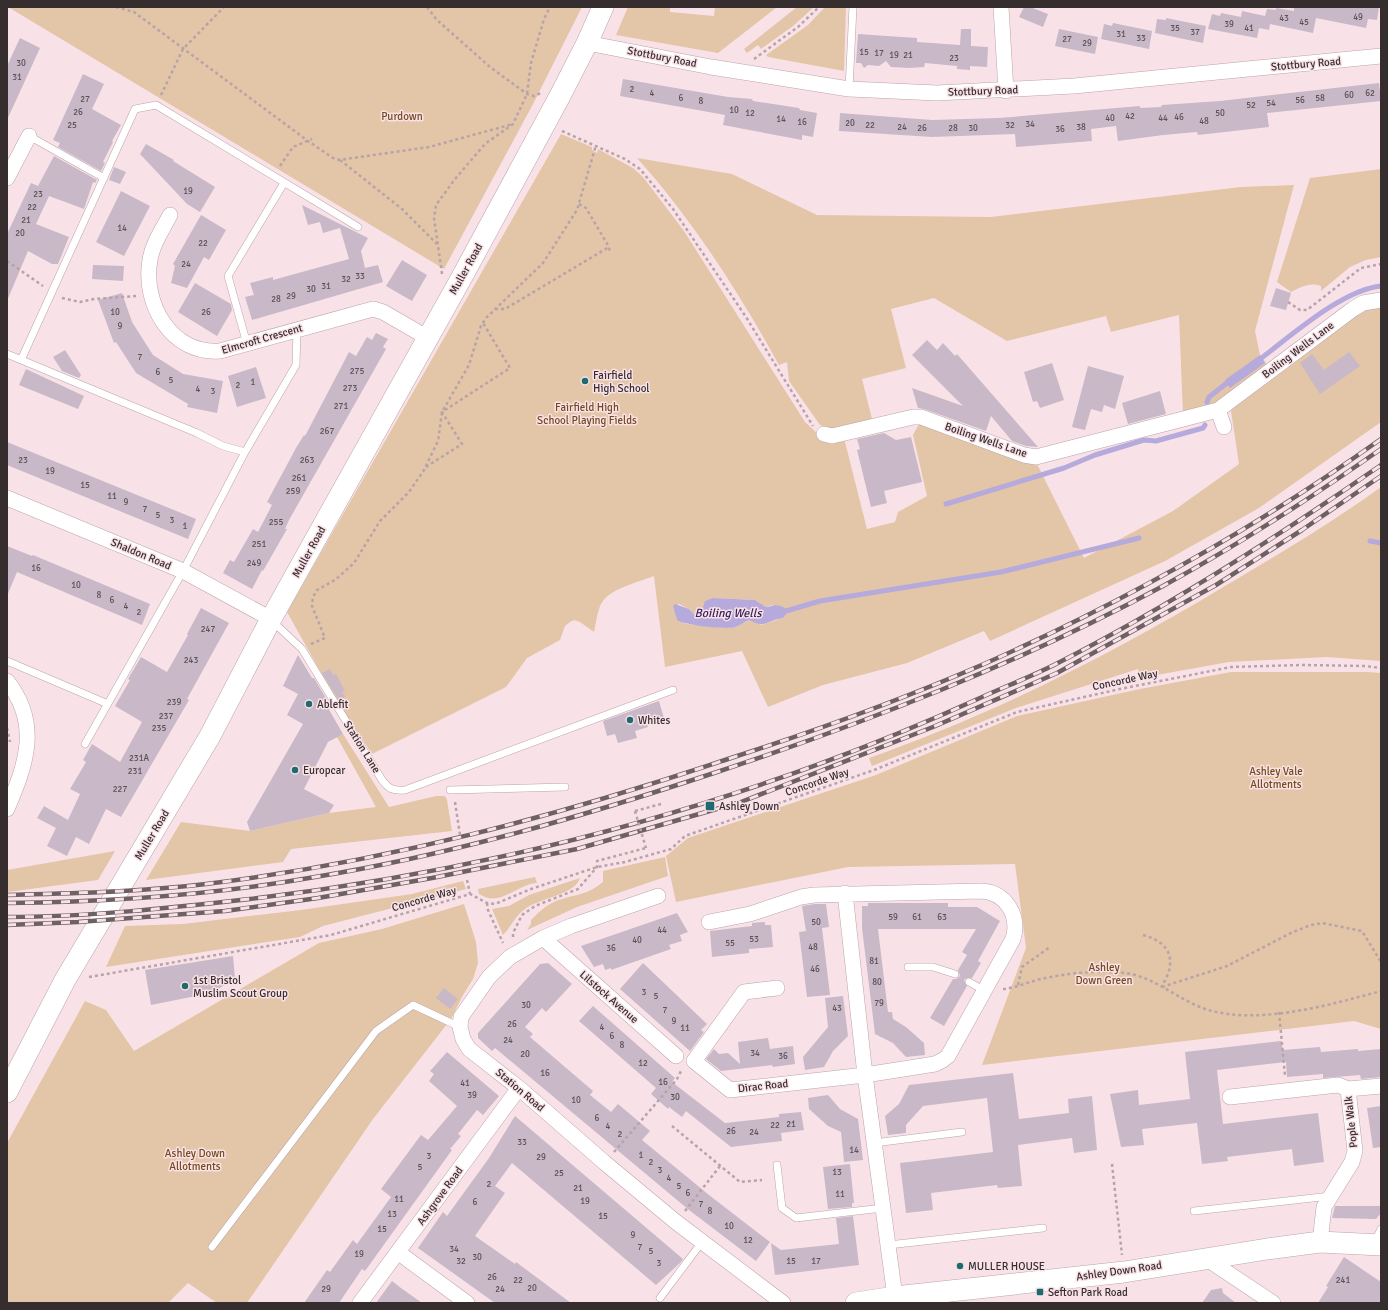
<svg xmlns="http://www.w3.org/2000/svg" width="1388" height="1310" viewBox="0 0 1388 1310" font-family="Signika,sans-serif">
  <rect width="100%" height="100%" fill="#f9e2e7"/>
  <!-- green -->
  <path fill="#e3c5a7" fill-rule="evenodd" d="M8 7H582L532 106 444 269Z
    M628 7H670V12L714 16 715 7H777L718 53 616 35Z
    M797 7H814L793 26 761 49 758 45 747 53 744 49Z
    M825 7H846L844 71 768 57 766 55 808 25Z
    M561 134 592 147V150L597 153 598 149 633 168 643 177 662 202 684 231 805 422 821 437 844 438 867 529 895 522 898 512 927 496 913 435 919 424 1035 460 1084 558 1173 511 1239 464 1231 411 1235 404 1363 310 1381 306V422L1259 508 1165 561 990 641 984 631 907 663 823 685 768 707 742 651 665 667 654 576C637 583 610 588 601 604 597 612 596 624 594 632L580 622 574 620 570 622 565 626 560 640 527 658 506 687 372 754 337 701 287 612ZM713 598 755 600 766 607 772 605 785 617 761 625 749 620 736 627 727 628 686 624 677 620 673 607 679 604 689 609 696 616 711 615 704 612Z
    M637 158 732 174 817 215 991 217 1241 187 1294 185 1255 331 1260 355 1269 367 1217 407 1183 415 1179 315 1111 332 1106 316 1007 341 934 298 891 309 906 368 862 379 872 419 833 429 820 425 789 381 787 362 779 365C740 294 692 219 637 158Z
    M1381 169V257L1366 260 1350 267 1321 291V286C1310 282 1301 287 1291 292L1277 282 1310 178Z
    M1381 487V661L1327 657 1229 662 1140 678 1138 669 1016 708 872 766 869 758C994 714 1112 654 1225 586 1278 555 1331 523 1381 487Z
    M1231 672H1366L1381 673V1029L1354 1021 982 1065 1026 948 1015 864 848 867 676 902 666 856 688 838 876 775 1017 716 1140 689Z
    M343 734 389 807 436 796H445L447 800 452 831 291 849 283 862 146 880 181 822 250 831 329 813 376 807 337 737Z
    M115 851 98 880 7 892V870Z
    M665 857 668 876 577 907 527 930 531 924V920C538 913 545 906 554 902 572 894 585 897 603 882V871Z
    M535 877 537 883C514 885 501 908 479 894L478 889Z
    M580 878C575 895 539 898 525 909 516 915 511 927 503 935L492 909 509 906 529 895Z
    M463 881 466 889 323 926 300 937 106 967 125 926 183 924 301 910 412 894Z
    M464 904 476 942 478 963 473 979 463 995 451 1019 373 1119 247 1303H217L188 1283 168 1303H7V1143L85 1001 106 1010 134 1051 319 943 382 929Z"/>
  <!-- water -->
  <path fill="#b6a9dc" d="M1260 355 1265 363 1230 388 1225 380Z
    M713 598 755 600 766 607C775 606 775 603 785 608L786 614 783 618C779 619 776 619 772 621 761 625 762 626 749 620 744 622 740 626 735 627 727 630 683 625 677 620L673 607 675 604 689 609 696 616 710 615 711 613 702 611 705 601Z"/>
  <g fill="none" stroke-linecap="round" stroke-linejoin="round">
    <!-- stream -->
    <path stroke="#b6a9dc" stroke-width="5" d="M1256 362C1289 338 1341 290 1381 286
      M1207 402 1209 397 1232 379
      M946 504 1064 468 1095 455 1144 440 1156 441 1203 428 1205 425
      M1370 541 1381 543
      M786 611 820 601 1001 572 1139 538"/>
  </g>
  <!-- building -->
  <path fill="#c9b8c7" d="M1024 7H1030L1048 14 1043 27 1019 17Z
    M1294 7H1379L1377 20 1368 19 1366 28 1316 18 1313 33 1270 24 1269 30 1259 28 1257 38 1208 29 1212 14 1220 16 1221 13 1241 17 1242 11 1265 16 1267 9 1276 10V8L1294 11Z
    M1166 18 1206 26 1203 43 1155 33 1157 19 1166 20Z
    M1113 23 1152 31 1149 49 1101 39 1104 24 1112 26Z
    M961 29H971V46L988 47 987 67 970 66V70L957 69V66L925 63 924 67 909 68 891 67 886 61 879 66 868 65 864 68 861 63H856L858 34 917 38V42L960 45Z
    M1059 29 1098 37 1095 54 1055 46Z
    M20 38 40 48 7 120V66Z
    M83 74 104 84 92 109 121 125 112 141 113 142 103 162 105 163 101 171 58 147 60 143 53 140Z
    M623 79 728 97 752 99 753 101 799 108 800 110 817 113 813 137 802 135V140L723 125 725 115 620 96Z
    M1379 83 1381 101 1267 113 1269 127 1198 135 1197 132 1163 135 1118 141 1116 126 1091 129 1092 141 1016 147 1015 134 932 137 839 131 840 113 932 120 999 118 1140 106V108L1161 107 1162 105 1220 101Z
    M146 144 174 160 173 161 215 187 200 212 187 204 140 154Z
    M54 156 97 180 95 183 93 182 84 209 49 196 36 224 69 237 58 264H52L28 251 7 301V234L31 183 38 186Z
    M114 167 126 172 120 184 109 180Z
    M121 191 150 206 124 256 96 242Z
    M302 205 368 238 361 251 365 268 378 265 383 282 252 320 245 297 254 295 250 283 273 277V280L349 259 340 228 323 233 320 222 308 225Z
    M201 215 226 230 209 260 204 257 187 288 171 283 175 266 173 264Z
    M402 260 427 275 412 301 386 286Z
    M93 265 124 266 123 281 92 279Z
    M195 283 231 304 232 310 217 336 178 312Z
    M1276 288 1291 293 1286 310 1270 306Z
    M122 293 132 322 153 355 183 374 223 381 217 413 187 407 188 404 136 373 116 342 114 343 98 300Z
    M376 333 388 339 383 347 386 349 289 520 285 529H287L263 571 262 570 252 589 223 573 230 560 234 562 253 529 258 532 272 505 267 502 296 448 304 435 305 436 349 352 356 356 367 337 372 340Z
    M927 340 937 350 943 343 955 356 957 354 1038 447 1026 446 1012 441 991 416 986 431 924 409 918 408 912 388 963 406 912 355Z
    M65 350 81 375 79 378 62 371 53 357Z
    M1349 352 1360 366 1320 394 1300 363 1312 354 1324 370Z
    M1052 363 1064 400 1040 408 1037 401 1033 402 1024 372Z
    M1088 366 1124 376 1115 409 1104 405 1102 412 1091 409 1085 430 1072 427Z
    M256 367 266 398 237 407 228 376Z
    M26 369 84 396 78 409 19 385Z
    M1160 391 1166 414 1128 424 1122 403Z
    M884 433 896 440 911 437 922 482 884 491 887 503 871 507 857 450 860 449 857 439Z
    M7 442 196 519 188 539 7 465Z
    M7 546 32 556 33 555 150 604 142 625 17 572 7 596Z
    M201 608 229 623 187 699 189 700 121 817 106 809 89 844 76 837 67 856 47 846 56 828 37 818 44 806 68 820 80 794 70 789 86 762 83 760 92 744 120 762 142 722 115 706 130 680 128 679 141 657 167 672 188 635 187 634Z
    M298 655 312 678H314L330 705 327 706 343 734 328 742 304 789 334 805 329 813 250 831 247 822 303 724 287 715 298 694 283 686Z
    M330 669 333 675 336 674 345 691 342 692 345 697 339 700 322 673Z
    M659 701 664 718 647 723 648 727 635 731 637 738 618 743 615 734 607 736 603 721Z
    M868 903H948V907H977L1000 921 978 961 981 963 972 978H967L964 980 967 986 944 1026 930 1018 953 979H956L960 976 958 970 967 955 962 952 976 929H878L888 1012H892L893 1019 906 1027 924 1043 925 1055 906 1057 893 1043 875 1034 862 928V906H868Z
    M815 904H826L829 927 822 928 830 995 807 997 799 932 806 931 802 906Z
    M677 913 688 932 680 935 682 941 669 945 671 949 611 970V968L605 970 603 964 594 967 581 946Z
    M765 922V925H771L773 947 749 949V953L712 957 710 931 752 926V923Z
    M233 956 235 979 211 993 151 1005 145 970Z
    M548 963 572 984 546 1012 542 1008 525 1027 533 1034 530 1037 593 1091 590 1095 611 1112 618 1104 650 1131 642 1140 709 1195 770 1242 756 1261 689 1210 495 1048 492 1051 478 1038V1033L540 964Z
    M643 963 707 1024 701 1030 704 1032 690 1051 620 989Z
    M444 988 458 999 450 1009 436 998Z
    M843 996 848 1036 833 1051 824 1067 805 1070 803 1057 828 1027 825 998Z
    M593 1006 675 1078 672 1082 725 1123 779 1117V1114L801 1112 804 1130 781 1133 782 1141 731 1147 686 1111 682 1117 669 1107 668 1109 651 1094 656 1088 579 1021Z
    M768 1038 770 1049 793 1046 795 1064 773 1067 772 1065 721 1071 706 1059 714 1049 719 1054 728 1053 740 1064 738 1042Z
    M1281 1041 1283 1050 1320 1047 1321 1052 1358 1049V1051L1381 1049V1077L1361 1079 1360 1075 1323 1078V1074L1287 1077 1286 1062 1217 1070 1223 1124 1318 1113 1324 1162 1294 1166 1292 1149 1227 1157 1228 1161 1202 1164 1197 1123 1142 1129 1144 1145 1121 1147 1110 1094 1138 1090 1139 1105 1190 1099 1185 1052Z
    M447 1052 499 1096 483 1115 477 1110 458 1134 461 1136 450 1149 452 1150 365 1271 362 1269 339 1303H304L327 1270 330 1272 353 1240 357 1244 391 1197 381 1189 421 1135 428 1140 457 1106 429 1081 434 1074 430 1071Z
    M1013 1073 1019 1119 1069 1113 1068 1099 1092 1096 1097 1150 1074 1153 1072 1138 1018 1145 1022 1186 998 1188 997 1185 931 1193 933 1210 906 1213 900 1163 993 1152 987 1098 923 1106 906 1125V1133L888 1135 885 1116 899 1104 909 1085Z
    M828 1095 840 1109 858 1119 863 1160 844 1162 841 1132 828 1126 809 1109 808 1098Z
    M1381 1106V1147L1373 1148 1367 1108Z
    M515 1116 683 1259 680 1263 656 1285 512 1163 495 1186 505 1193 475 1236 515 1264 516 1262 571 1303H495L418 1248 443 1212 447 1216 489 1158Z
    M850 1164 854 1203H852V1207L828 1209 823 1167Z
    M1335 1206H1381V1213L1376 1219 1332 1218Z
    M853 1216 859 1265 775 1275 771 1243 781 1250 839 1244 836 1218Z
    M1344 1257 1381 1282V1303H1318L1328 1287 1326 1286Z
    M392 1281 401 1288 422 1303H376Z
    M1222 1288 1223 1293 1236 1303H1202L1211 1290Z"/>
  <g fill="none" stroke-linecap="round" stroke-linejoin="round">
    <!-- service casing -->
    <g stroke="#baa4a9" stroke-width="8">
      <path id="service" d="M849 89 853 7
        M29 136 104 178
        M247 344 228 276 284 183
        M7 354 197 433 223 446 245 452
        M21 360 135 109 156 105 358 227
        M272 621 302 649 382 780C389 789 393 791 405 790L673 690
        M7 661 108 704
        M85 744 183 571 245 452 296 365 297 329
        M450 790 565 787
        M908 967H933L955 974
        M969 982 985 991
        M874 1143 962 1132
        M777 1165 782 1208 796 1218 883 1208
        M1194 1211 1331 1196
        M1374 1243 1381 1229
        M888 1245 1043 1228
        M212 1247 376 1031 413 1005 460 1027
        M660 1298 702 1242"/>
    </g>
    <!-- minor casing -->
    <g stroke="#baa4a9" stroke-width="16">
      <path id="minor" d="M1001 7 1006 91
        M587 43 711 67 849 89 937 93 1074 86 1381 56
        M7 178 29 136
        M170 215C163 229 152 244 150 260 142 304 172 355 220 351L373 309 383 312 428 338
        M1218 410 1224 427
        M824 434 832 436 913 417H921L1024 455 1036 457 1218 410 1353 309 1363 303 1381 300
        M7 498 183 571 271 619
        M7 681C41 724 26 765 7 809
        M845 893 865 1075 895 1297
        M658 896 571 926 543 938 510 957 489 977 461 1017 460 1027 463 1039 469 1049 519 1088 605 1163 676 1222 783 1303
        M709 922 750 914 801 897 814 895 981 891C1006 892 1020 916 1013 939L948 1056 943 1060 935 1064 865 1075 730 1090 694 1061 744 992 777 988
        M543 938 676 1056
        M1230 1097 1338 1085 1348 1089 1381 1086
        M1320 1242 1324 1207 1352 1162 1355 1151 1348 1089
        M399 1253 467 1303
        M1207 1259 1273 1303
        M360 1303 519 1088"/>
    </g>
    <!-- secondary casing -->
    <g stroke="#baa4a9" stroke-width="22">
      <path id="secondary" d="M7 1092 65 980 210 736 271 619 463 275 561 94 587 43 603 7
        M856 1303 895 1297 1124 1272 1267 1249 1320 1242 1381 1245"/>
    </g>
    <!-- path -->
    <path stroke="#b7a4a8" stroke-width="2.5" stroke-dasharray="3 3" stroke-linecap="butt" d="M116 7 134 12 308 141 333 158 339 160 429 147 513 124
      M427 7 437 20 490 67 527 94 534 96 541 93
      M754 59 798 27 819 7
      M161 95 183 49 224 7
      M562 131 625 159 640 169 673 209 746 317 813 426
      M340 160 402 209 437 244
      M280 166 293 147 312 139
      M579 204 586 208 609 247 610 253
      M7 261 43 286
      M442 274 434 218 436 205 455 179 485 144 513 124 527 94 531 63 544 19 550 7
      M62 298 80 302 94 299 136 296
      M1288 302 1300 310H1307L1361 268 1381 264
      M495 309H505L609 247
      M426 467 462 444 442 412 510 368 483 323
      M311 644 325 638 312 606 313 597 317 590 335 580 354 563 380 521 409 492 424 470 438 441 442 412 469 365 481 326 486 318 543 263 577 210 596 145
      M7 728 10 742
      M455 802 460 835
      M635 811 661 804
      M467 880 470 894
      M487 903 488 910 503 943
      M1143 935C1158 939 1172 948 1170 965 1170 972 1165 980 1162 986
      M513 937V933L522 915 535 906 578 889 597 867V861L646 848
      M89 977 331 935 470 894 487 903 495 904 531 889 597 867 625 862 671 849 685 836 874 770 1017 712 1120 689 1231 667 1303 665 1365 666 1381 668
      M1018 985 1022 967 1050 947
      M1162 987 1227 966 1293 932 1311 925 1322 923 1362 931 1381 962
      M1003 989C1015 988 1028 982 1041 979 1068 973 1097 970 1125 973 1155 977 1177 999 1205 1009 1258 1026 1329 1005 1381 991
      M1279 1012 1285 1076
      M672 1126 740 1182 762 1180
      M614 1152 677 1079 681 1071
      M1112 1164 1122 1255
      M685 1211 720 1166"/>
    <!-- service -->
    <use href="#service" stroke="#fff" stroke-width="7"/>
    <!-- minor -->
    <use href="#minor" stroke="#fff" stroke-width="15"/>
    <!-- secondary -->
    <use href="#secondary" stroke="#fff" stroke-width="21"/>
    <!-- rail casing -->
    <g stroke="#6e6164" stroke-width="4.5">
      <path id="rail" d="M7 895C73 893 140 892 206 884 385 862 558 816 728 759 815 731 901 700 984 664 1124 602 1257 527 1381 439
        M7 903C110 902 213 895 315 877 451 855 584 816 714 773 868 722 1020 663 1163 586 1238 545 1311 498 1381 449
        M7 917C88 917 169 908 250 899 502 869 749 803 980 698 1004 687 1030 677 1054 665 1168 607 1276 538 1381 465
        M7 925 78 922 225 911 318 898 432 878 577 849 741 802 933 727 1057 673 1216 585 1302 530 1381 476"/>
    </g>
    <!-- rail -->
    <use href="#rail" stroke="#f9e2e7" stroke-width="3" stroke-dasharray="9" stroke-linecap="butt"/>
    <!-- path-bridge -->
    <path stroke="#b7a4a8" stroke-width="2.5" stroke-dasharray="3 3" stroke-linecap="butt" d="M635 811 646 848"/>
  </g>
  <!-- markers -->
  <g fill="#1e6a6e" stroke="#f9e2e7" stroke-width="1.5">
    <circle cx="585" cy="381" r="4"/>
    <circle cx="309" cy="704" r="4"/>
    <circle cx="630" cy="720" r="4"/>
    <circle cx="295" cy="770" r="4"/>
    <rect x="705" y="801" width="10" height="10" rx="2"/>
    <circle cx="185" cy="986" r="4"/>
    <circle cx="960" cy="1266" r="4"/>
    <rect x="1036" y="1288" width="8" height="8" rx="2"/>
  </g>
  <g text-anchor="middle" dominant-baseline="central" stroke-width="3" stroke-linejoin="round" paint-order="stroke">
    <!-- number labels -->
    <g font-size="9" fill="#5b5055">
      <text x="1358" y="17">49</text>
      <text x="1284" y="18">43</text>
      <text x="1304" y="22">45</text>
      <text x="1229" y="24">39</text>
      <text x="1175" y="28">35</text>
      <text x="1249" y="28">41</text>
      <text x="1195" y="32">37</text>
      <text x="1121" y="34">31</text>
      <text x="1141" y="38">33</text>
      <text x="1067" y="39">27</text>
      <text x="1087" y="43">29</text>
      <text x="864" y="52">15</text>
      <text x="879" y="53">17</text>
      <text x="894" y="55">19</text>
      <text x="908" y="55">21</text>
      <text x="954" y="58">23</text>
      <text x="21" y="63">30</text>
      <text x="17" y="77">31</text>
      <text x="632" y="89">2</text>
      <text x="652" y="93">4</text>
      <text x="1370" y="93">62</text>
      <text x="1349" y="95">60</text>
      <text x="681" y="98">6</text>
      <text x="1320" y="98">58</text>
      <text x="85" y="99">27</text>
      <text x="1300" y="100">56</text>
      <text x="701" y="101">8</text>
      <text x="1271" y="103">54</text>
      <text x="1251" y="105">52</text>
      <text x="734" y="110">10</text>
      <text x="78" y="112">26</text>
      <text x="750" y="113">12</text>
      <text x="1220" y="113">50</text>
      <text x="1130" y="116">42</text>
      <text x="1179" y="117">46</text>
      <text x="1110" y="118">40</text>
      <text x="1163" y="118">44</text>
      <text x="781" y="119">14</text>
      <text x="1204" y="121">48</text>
      <text x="802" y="122">16</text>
      <text x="850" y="123">20</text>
      <text x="1030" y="124">34</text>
      <text x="72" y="125">25</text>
      <text x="870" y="125">22</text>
      <text x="1010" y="125">32</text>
      <text x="902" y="127">24</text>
      <text x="1081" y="127">38</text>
      <text x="922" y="128">26</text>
      <text x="953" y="128">28</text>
      <text x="973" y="128">30</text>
      <text x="1060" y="129">36</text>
      <text x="188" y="191">19</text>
      <text x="38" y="194">23</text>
      <text x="32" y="207">22</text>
      <text x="26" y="220">21</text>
      <text x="122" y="228">14</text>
      <text x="20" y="233">20</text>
      <text x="203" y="243">22</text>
      <text x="186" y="264">24</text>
      <text x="360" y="276">33</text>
      <text x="346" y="279">32</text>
      <text x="326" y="286">31</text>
      <text x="311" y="289">30</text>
      <text x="291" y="296">29</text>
      <text x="276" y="299">28</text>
      <text x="115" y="312">10</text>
      <text x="206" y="312">26</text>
      <text x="120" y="326">9</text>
      <text x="140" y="357">7</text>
      <text x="357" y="371">275</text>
      <text x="158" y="372">6</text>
      <text x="171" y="380">5</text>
      <text x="253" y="382">1</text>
      <text x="238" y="385">2</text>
      <text x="350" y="388">273</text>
      <text x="198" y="389">4</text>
      <text x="213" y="391">3</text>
      <text x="341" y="406">271</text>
      <text x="327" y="431">267</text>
      <text x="23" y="460">23</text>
      <text x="307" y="460">263</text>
      <text x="50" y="471">19</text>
      <text x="299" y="478">261</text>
      <text x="85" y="485">15</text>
      <text x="293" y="491">259</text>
      <text x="112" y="496">11</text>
      <text x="126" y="502">9</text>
      <text x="145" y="509">7</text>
      <text x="158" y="515">5</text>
      <text x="172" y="520">3</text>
      <text x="276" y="522">255</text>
      <text x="185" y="526">1</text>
      <text x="259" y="544">251</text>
      <text x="254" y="563">249</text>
      <text x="36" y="568">16</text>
      <text x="76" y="585">10</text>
      <text x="99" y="595">8</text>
      <text x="112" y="600">6</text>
      <text x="126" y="606">4</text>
      <text x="139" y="612">2</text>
      <text x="208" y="629">247</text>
      <text x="191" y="660">243</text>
      <text x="174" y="702">239</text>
      <text x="166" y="716">237</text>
      <text x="159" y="728">235</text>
      <text x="139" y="758">231A</text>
      <text x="135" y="771">231</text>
      <text x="120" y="789">227</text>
      <text x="893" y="917">59</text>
      <text x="917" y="917">61</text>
      <text x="942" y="917">63</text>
      <text x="816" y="922">50</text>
      <text x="662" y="930">44</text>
      <text x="754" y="939">53</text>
      <text x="637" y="940">40</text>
      <text x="730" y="943">55</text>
      <text x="813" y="947">48</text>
      <text x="611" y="948">36</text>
      <text x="874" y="961">81</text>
      <text x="815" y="969">46</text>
      <text x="877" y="982">80</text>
      <text x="644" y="992">3</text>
      <text x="656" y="996">5</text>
      <text x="879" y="1003">79</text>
      <text x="526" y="1005">30</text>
      <text x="837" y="1008">43</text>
      <text x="665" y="1010">7</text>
      <text x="674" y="1021">9</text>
      <text x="512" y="1024">26</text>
      <text x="602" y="1027">4</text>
      <text x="685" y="1028">11</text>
      <text x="612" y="1036">6</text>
      <text x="508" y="1040">24</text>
      <text x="622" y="1045">8</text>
      <text x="755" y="1053">34</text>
      <text x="525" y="1054">20</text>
      <text x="783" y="1056">36</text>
      <text x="643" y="1063">12</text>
      <text x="545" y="1073">16</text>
      <text x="663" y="1082">16</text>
      <text x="465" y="1083">41</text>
      <text x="472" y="1095">39</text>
      <text x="675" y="1097">30</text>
      <text x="576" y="1100">10</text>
      <text x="597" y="1118">6</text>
      <text x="791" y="1124">21</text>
      <text x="775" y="1125">22</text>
      <text x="608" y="1126">4</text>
      <text x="731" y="1131">26</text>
      <text x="754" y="1132">24</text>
      <text x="620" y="1134">2</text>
      <text x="522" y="1142">33</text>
      <text x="854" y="1150">14</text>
      <text x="641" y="1155">1</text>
      <text x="429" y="1156">3</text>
      <text x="541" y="1157">29</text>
      <text x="651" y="1162">2</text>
      <text x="420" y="1167">5</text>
      <text x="660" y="1170">3</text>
      <text x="837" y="1172">13</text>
      <text x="559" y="1173">25</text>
      <text x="669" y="1178">4</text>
      <text x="489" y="1184">2</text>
      <text x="679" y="1186">5</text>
      <text x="578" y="1188">21</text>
      <text x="688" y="1193">6</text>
      <text x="840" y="1194">11</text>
      <text x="399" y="1199">11</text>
      <text x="585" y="1201">19</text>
      <text x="475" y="1202">6</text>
      <text x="701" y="1204">7</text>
      <text x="710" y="1211">8</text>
      <text x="392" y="1214">13</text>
      <text x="603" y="1216">15</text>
      <text x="729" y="1226">10</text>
      <text x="382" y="1229">15</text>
      <text x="633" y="1235">9</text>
      <text x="748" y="1240">12</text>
      <text x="640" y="1247">7</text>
      <text x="454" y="1249">34</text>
      <text x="651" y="1251">5</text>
      <text x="359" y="1254">19</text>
      <text x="477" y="1257">30</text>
      <text x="461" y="1261">32</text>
      <text x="791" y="1261">15</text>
      <text x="816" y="1261">17</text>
      <text x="659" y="1263">3</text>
      <text x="492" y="1277">26</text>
      <text x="518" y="1280">22</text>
      <text x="1343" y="1280">241</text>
      <text x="532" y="1288">20</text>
      <text x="326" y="1289">29</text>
      <text x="500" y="1289">24</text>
    </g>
    <!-- street labels -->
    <g font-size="11" fill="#362d2f" stroke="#f9e2e7">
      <text transform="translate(662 57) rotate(11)">Stottbury Road</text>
      <text transform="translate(1306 64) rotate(-5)">Stottbury Road</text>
      <text transform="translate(983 91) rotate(-2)">Stottbury Road</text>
      <text transform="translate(466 269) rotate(-61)">Muller Road</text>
      <text transform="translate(262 339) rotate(-16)">Elmcroft Crescent</text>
      <text transform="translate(1298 350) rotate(-37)">Boiling Wells Lane</text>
      <text transform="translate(986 440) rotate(19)">Boiling Wells Lane</text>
      <text transform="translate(309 552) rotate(-61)">Muller Road</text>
      <text transform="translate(141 554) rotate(23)">Shaldon Road</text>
      <text transform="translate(1125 680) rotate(-12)">Concorde Way</text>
      <text transform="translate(362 747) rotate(58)">Station Lane</text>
      <text transform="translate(817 782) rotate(-19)">Concorde Way</text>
      <text transform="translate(152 835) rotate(-59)">Muller Road</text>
      <text transform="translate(424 899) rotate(-16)">Concorde Way</text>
      <text transform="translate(609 997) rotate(41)">Lilstock Avenue</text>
      <text transform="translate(763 1086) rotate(-6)">Dirac Road</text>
      <text transform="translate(520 1090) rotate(40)">Station Road</text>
      <text transform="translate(1351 1122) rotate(-96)">Pople Walk</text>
      <text transform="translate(440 1196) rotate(-54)">Ashgrove Road</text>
      <text transform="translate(1119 1271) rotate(-8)">Ashley Down Road</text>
    </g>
    <!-- park labels -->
    <g font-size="11" fill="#744a1b" stroke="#f9e2e7">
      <text x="402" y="116">Purdown</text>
      <text x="587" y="407">Fairfield High<tspan x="587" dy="13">School Playing Fields</tspan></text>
      <text x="1276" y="771">Ashley Vale<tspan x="1276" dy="13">Allotments</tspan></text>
      <text x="1104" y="967">Ashley<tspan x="1104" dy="13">Down Green</tspan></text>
      <text x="195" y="1153">Ashley Down<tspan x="195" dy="13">Allotments</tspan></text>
    </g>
    <!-- poi labels -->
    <g font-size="11" fill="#362d2f" stroke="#f9e2e7" text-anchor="start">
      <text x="593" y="375">Fairfield<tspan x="593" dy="13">High School</tspan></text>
      <text x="317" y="704">Ablefit</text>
      <text x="638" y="720">Whites</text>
      <text x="303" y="770">Europcar</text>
      <text x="719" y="806">Ashley Down</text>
      <text x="193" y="980">1st Bristol<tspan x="193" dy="13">Muslim Scout Group</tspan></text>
      <text x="968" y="1266">MULLER HOUSE</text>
      <text x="1048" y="1292">Sefton Park Road</text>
    </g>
    <!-- water labels -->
    <g font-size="12" font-style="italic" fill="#351e5b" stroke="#f9e2e7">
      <text x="728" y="613">Boiling Wells</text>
    </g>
  </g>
  <!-- border -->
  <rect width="1388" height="1310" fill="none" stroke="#362d2f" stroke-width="16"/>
</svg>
